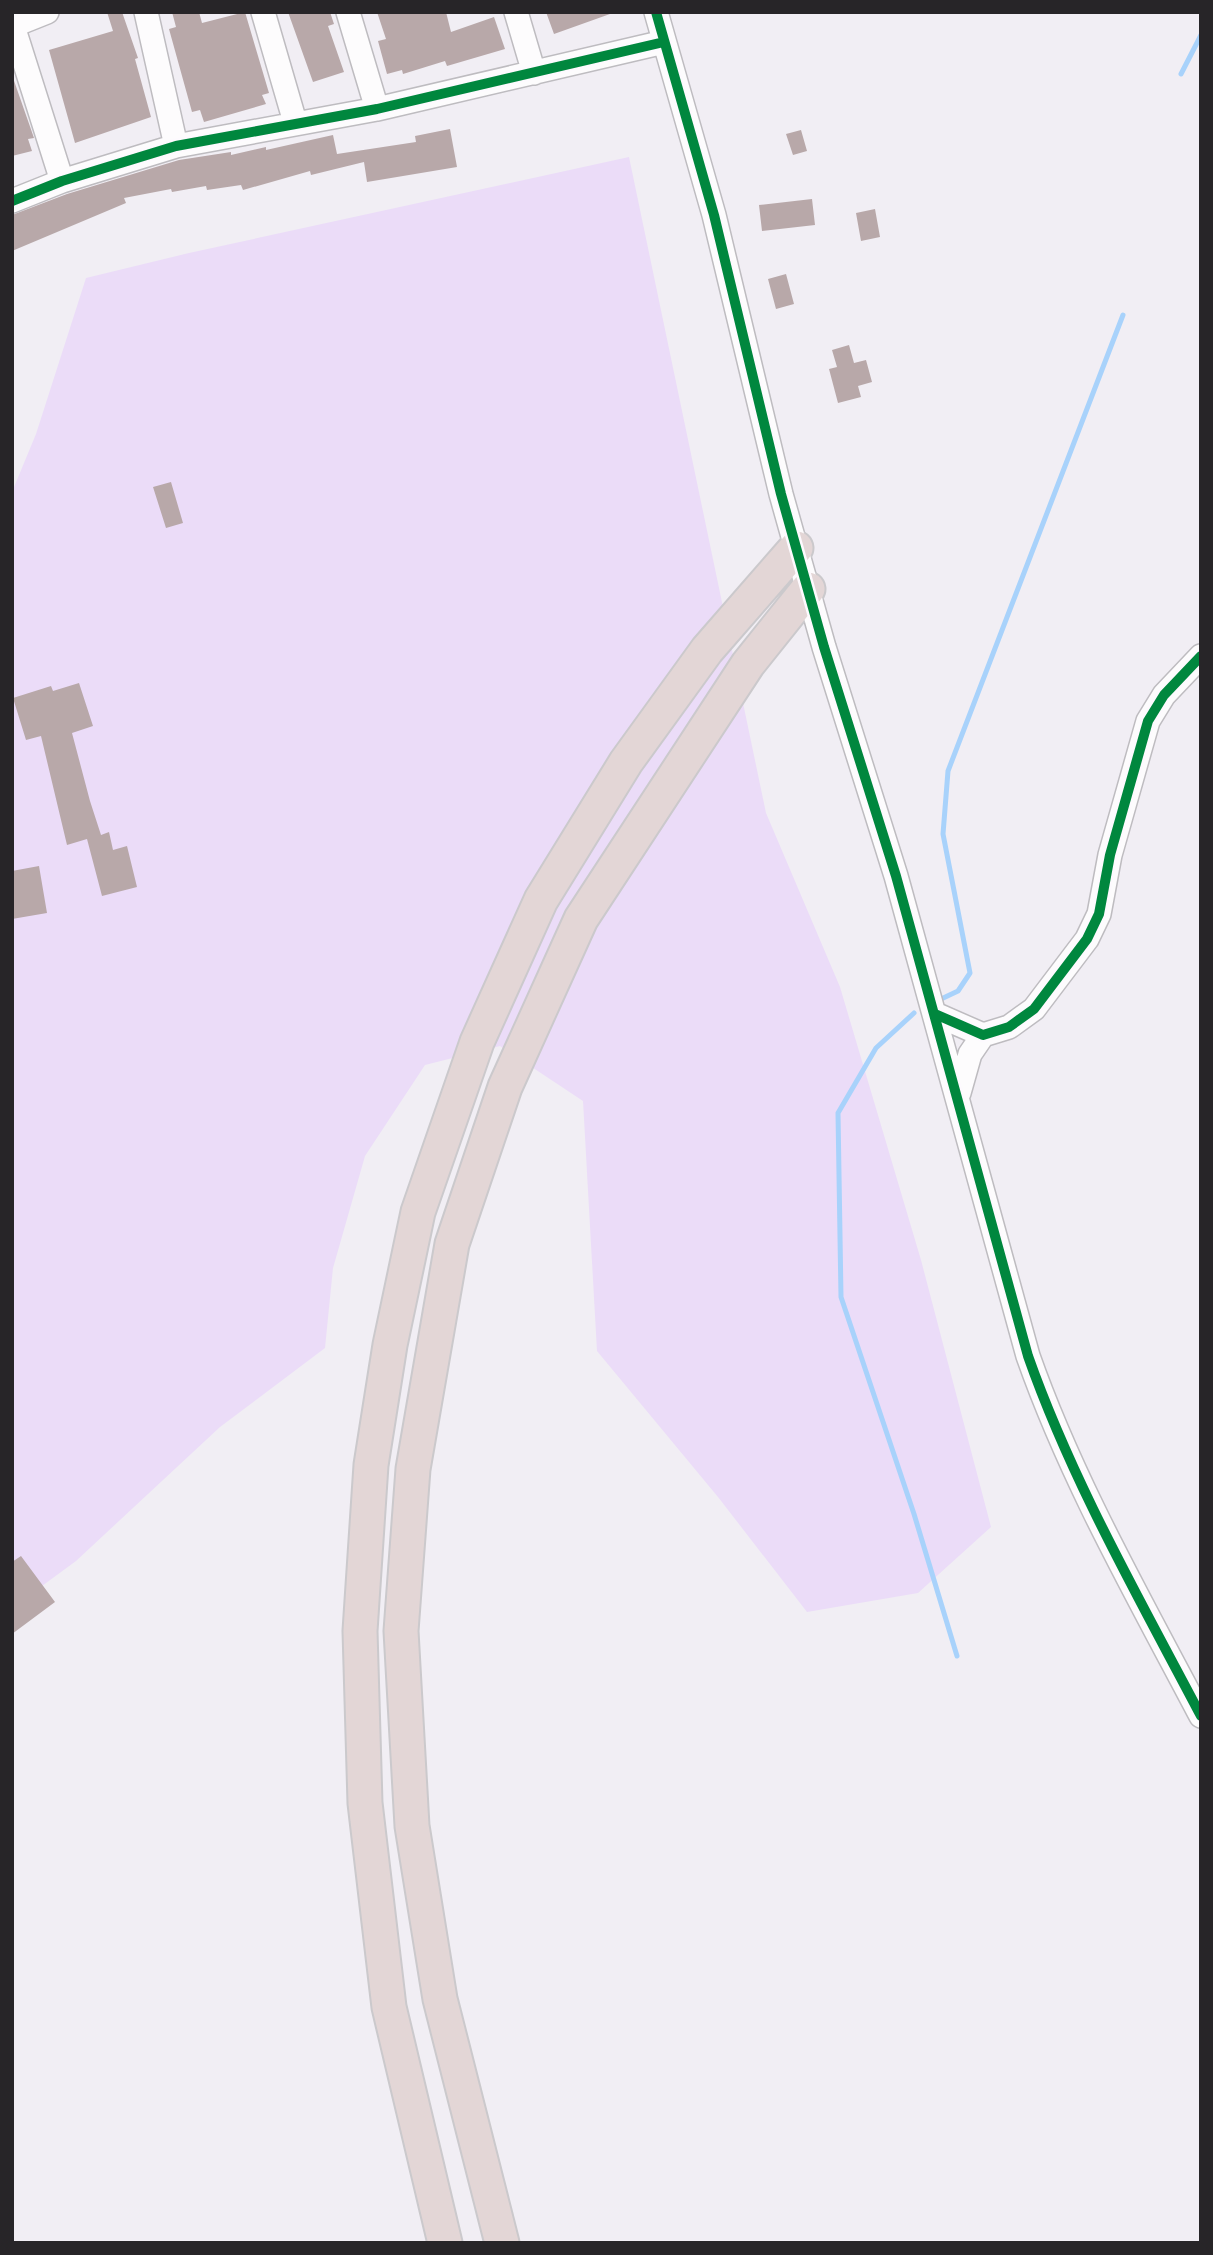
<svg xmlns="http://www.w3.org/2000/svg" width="1213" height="2255" viewBox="0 0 1213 2255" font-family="Ubuntu,sans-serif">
  <rect width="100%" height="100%" fill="#f1eef4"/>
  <!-- green -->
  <path fill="#ebdcf8" d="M629 157 766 813 840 987 921 1260 991 1527 918 1593 807 1612 718 1497 597 1351 583 1101 500 1046 425 1065 365 1156 333 1268 325 1348 220 1427 76 1561 12 1608V492L36 434 86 278 189 253Z"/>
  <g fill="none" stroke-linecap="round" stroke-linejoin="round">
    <!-- stream -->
    <path stroke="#a8d2fb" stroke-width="5" d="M1181 74 1201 35
      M939 1000 958 991 970 973 943 834 948 771 1123 315
      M914 1013 876 1048 838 1113 841 1297 914 1514 957 1656"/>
  </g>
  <!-- building -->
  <path fill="#b8a8a9" d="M107 12H122L138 58 135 59 151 117 75 143 49 50 113 31Z
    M172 12H199L202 23 245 12 269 93 262 95 266 104 204 122 200 110 192 112 169 29 176 27Z
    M288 12H330L334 24 328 26 344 72 313 82Z
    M377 12H446L451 32 494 17 505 49 447 66 445 61 403 74 402 70 387 74 378 41 386 39Z
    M546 12H610V14L554 34Z
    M12 75 34 138 28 139 32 151 12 156Z
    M450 129 457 167 367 182 364 162 311 175 310 171 243 190 241 185 207 190 206 186 172 192 171 189 124 198 126 203 12 251V215L67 194 179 160 231 152V155L266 147V150L333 135 337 154 416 142 415 136Z
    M801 130 807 151 793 155 786 134Z
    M812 199 815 225 762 231 759 205Z
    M875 209 880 237 861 241 856 213Z
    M786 274 794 304 776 309 768 279Z
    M849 345 854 363 866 360 872 382 858 386 861 397 838 403 829 369 837 367 832 350Z
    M171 482 183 523 166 528 153 487Z
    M79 683 93 726 72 733 90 801 101 835 109 832 113 850 127 846 137 887 102 896 87 839 67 845 41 736 26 740 13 698 51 686 53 691Z
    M39 866 47 913 12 919V871Z
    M21 1556 55 1602 12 1634V1562Z"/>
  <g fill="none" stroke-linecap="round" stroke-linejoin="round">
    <!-- minor casing -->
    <g stroke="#bebcc0" stroke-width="26">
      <path id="minor" d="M146 12 176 146
        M263 12 295 122
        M348 12 377 109
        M516 12 534 73
        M656 12 714 215 781 494 824 647 896 876 1028 1356C1072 1481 1139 1598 1201 1716
        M12 26 47 12
        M13 26 62 181
        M12 201 62 181 176 146 377 109 664 42
        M935 1014 983 1035 1009 1027 1034 1009 1087 939 1099 914 1110 855 1148 721 1164 695 1201 656
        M959 1093 970 1054 983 1035"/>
    </g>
    <!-- highway casing -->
    <g stroke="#cbc9cc" stroke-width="37">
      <path id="highway" d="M445 2243 389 2007 365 1803 360 1631 371 1465 390 1345 418 1212 477 1042 541 900 626 762 707 650 796 548
        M502 2243 440 1999 412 1826 401 1631 413 1469 452 1244 505 1087 581 919 748 664 808 589"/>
    </g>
    <!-- minor -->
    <use href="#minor" stroke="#fdfcfd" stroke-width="23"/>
    <!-- highway -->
    <use href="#highway" stroke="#e3d6d6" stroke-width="33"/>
    <!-- cycleway casing -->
    <g stroke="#fdfafe" stroke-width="15">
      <path id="cycleway" d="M656 12 714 215 781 494 824 647 896 876 1028 1356C1072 1481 1139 1598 1201 1716
        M12 201 62 181 176 146 377 109 664 42
        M935 1014 983 1035 1009 1027 1034 1009 1087 939 1099 914 1110 855 1148 721 1164 695 1201 656"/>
    </g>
    <!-- cycleway -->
    <use href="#cycleway" stroke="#00873e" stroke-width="10"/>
  </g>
  <!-- border -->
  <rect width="1213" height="2255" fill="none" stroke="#272528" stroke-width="28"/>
</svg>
